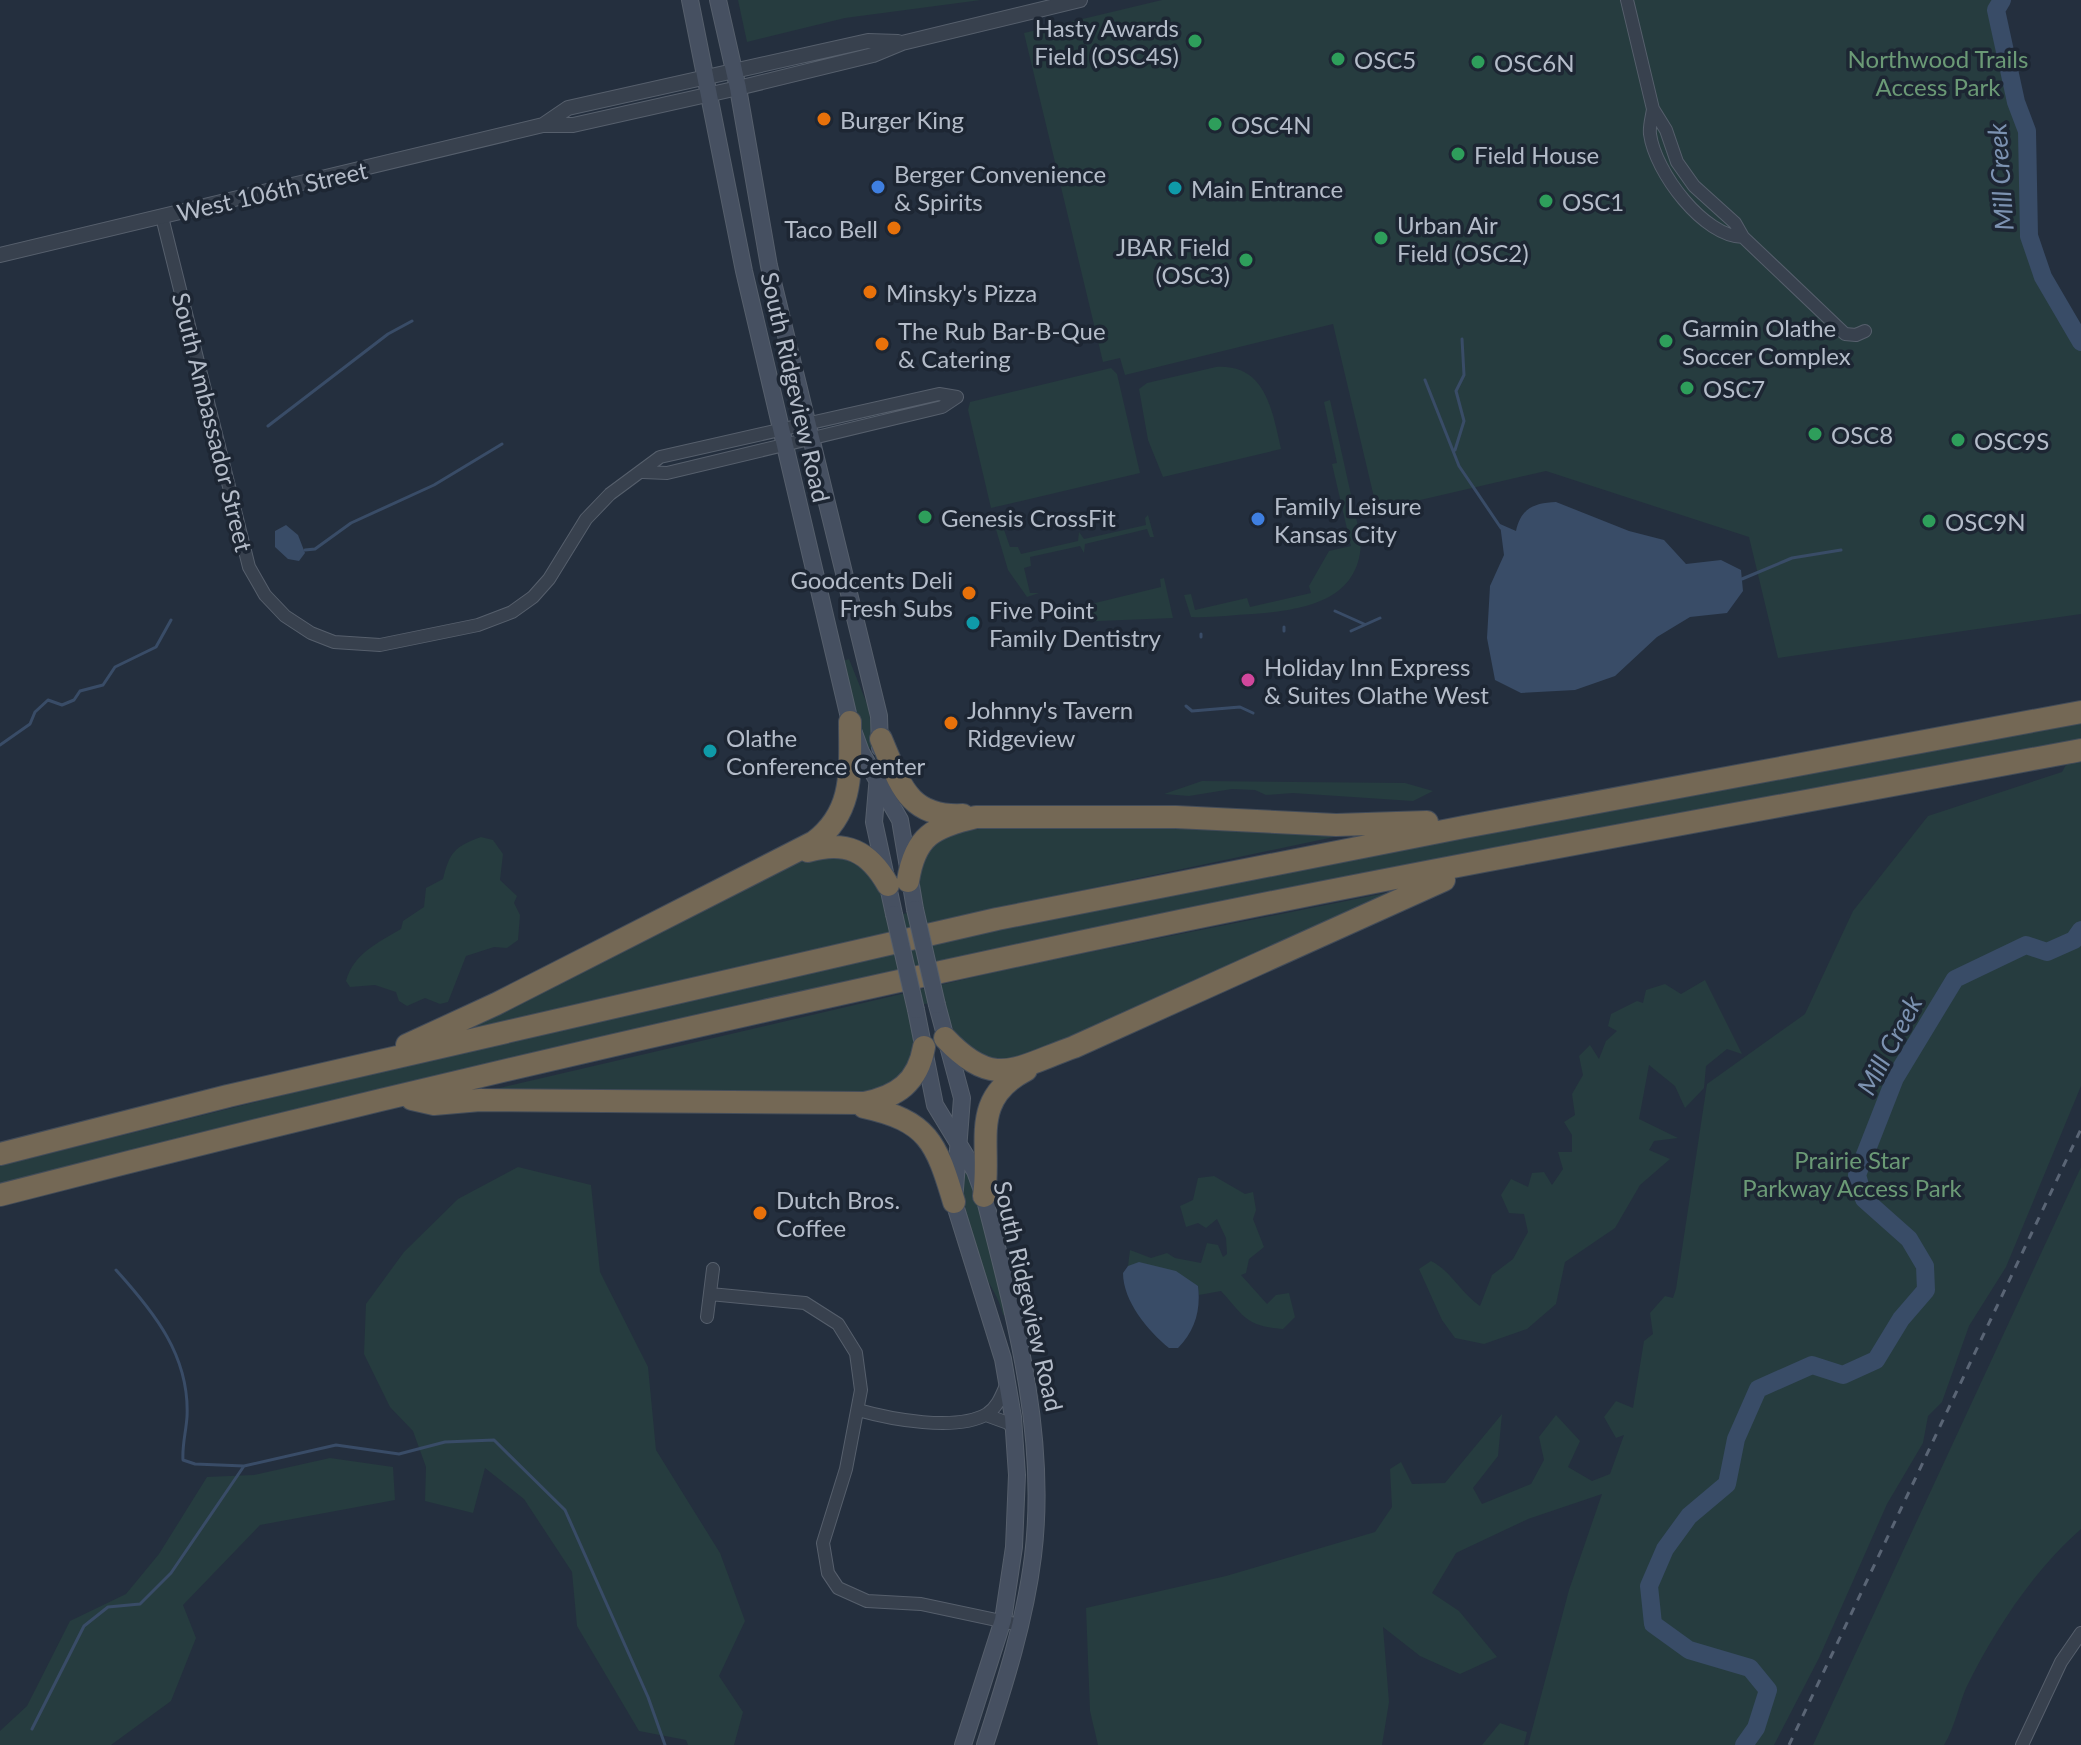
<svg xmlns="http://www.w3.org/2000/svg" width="2081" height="1745" viewBox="0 0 2081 1745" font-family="Lato,sans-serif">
  <rect width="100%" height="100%" fill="#242f3e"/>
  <!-- green -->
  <path fill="#263c3f" d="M738 0H981L845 18 747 42Z
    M1162 0H2002L1996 10 2016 102 2027 131 2029 236 2043 277 2081 342V614L1778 658 1749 537 1546 471 1377 510 1333 324 1125 375 1120 358 1103 362 1024 33Z
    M1216 367C1266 364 1272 410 1281 449L1163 477 1148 440 1139 389 1147 383Z
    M1111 368 1117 374 1140 473 991 508 968 410 970 402Z
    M1330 400 1361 540C1361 602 1302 610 1253 614 1232 615 1211 618 1191 617L1184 595 1191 594 1195 610 1247 598 1250 607 1311 593 1309 586 1329 551 1351 546 1332 464 1337 463 1324 402Z
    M1148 515 1154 537H1150L1147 529 1085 544 1084 553 1080 546 1030 557 1031 566 1024 568 1030 593H1039L1027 597 1008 570 995 526 999 521 1012 518 1002 524 1010 547H1018L1021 554 1078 541 1079 532 1084 539 1146 525 1145 518Z
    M1164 578 1173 618 1073 622 1039 609 1051 605 1054 613 1161 587 1160 579Z
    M849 659 869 709 873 748H867L860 734 843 661Z
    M2081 721V740L1768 801 0 1187V1166L412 1063 1104 905Z
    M2081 751V1086L2006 1267 1969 1326 1942 1402 1928 1416 1923 1443 1887 1504 1819 1658 1774 1745H1528L1569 1590 1602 1494 1528 1519 1456 1553 1432 1593 1459 1611 1497 1657 1460 1674 1420 1656 1383 1627 1389 1702 1382 1745H1098L1090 1711 1086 1608 1226 1576 1375 1532 1392 1507 1390 1469 1401 1462 1412 1484 1445 1483 1502 1414 1498 1456 1473 1488 1482 1504 1531 1484 1544 1460 1539 1437 1556 1415 1580 1441 1568 1467 1592 1481 1610 1474 1624 1435 1616 1438 1604 1417 1616 1401 1633 1408 1644 1341 1653 1334 1650 1313 1665 1296 1673 1298 1676 1289 1707 1084 1805 1014 1853 911 1928 816 2062 772 2073 752Z
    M1202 781 1405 783 1433 791 1413 801 1293 793 1266 795 1255 790 1232 789 1189 796 1164 794Z
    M1213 823 1353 833 1031 901 465 1031 463 1027 724 896 809 858 822 854 857 861 881 891 887 917 923 910 917 882 925 850 953 833 1004 825Z
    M481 837 493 840 503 854 500 880 517 896 514 903 520 915 518 940 507 948 494 947 466 956 448 1002 440 1004 425 998 407 1006 399 1001 396 992 375 985 350 987 346 981C354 953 378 943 401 929L403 921 424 907 426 888 443 879C450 852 454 847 481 837Z
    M1391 892 1393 897 1226 973 1009 1062C964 1058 955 1041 943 1000L907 1008C909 1018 915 1029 915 1038 916 1074 888 1088 858 1093L491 1090 1030 964Z
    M1705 980 1742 1054 1727 1049 1706 1066 1704 1088 1685 1108 1675 1086 1649 1065 1639 1119 1678 1138 1654 1141 1649 1150 1670 1159 1640 1185 1615 1228 1565 1262 1556 1304 1527 1329 1484 1344 1455 1338 1442 1320 1419 1269 1431 1261C1451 1271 1461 1293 1480 1306L1492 1275 1513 1259 1528 1232 1524 1214 1509 1213 1501 1195 1511 1179 1528 1187 1532 1173 1544 1172 1552 1185 1563 1169 1558 1152H1572V1135L1564 1122 1575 1115 1572 1094 1583 1075 1579 1056 1590 1045 1599 1059 1606 1041 1617 1031 1608 1026 1611 1014 1637 1001 1643 1003 1646 990 1665 984 1681 994Z
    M518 1167 591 1185 600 1272 648 1367 656 1450 720 1553 745 1621 719 1676 743 1712 734 1745H688L686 1740 639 1731 577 1626 572 1572 524 1499 485 1468 473 1513 425 1501 426 1467 413 1431 390 1407 364 1354 366 1304 404 1252 458 1199Z
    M2081 1167V1529C2033 1571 1994 1631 1966 1688 1958 1707 1955 1727 1944 1745H1813Z
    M963 1172H966L973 1184 1006 1314 1003 1315C999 1297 990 1287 983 1270 970 1240 961 1205 963 1172Z
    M1214 1176 1245 1194 1253 1192 1256 1210 1253 1219 1264 1247 1249 1259 1246 1273 1241 1275 1267 1304 1276 1295 1289 1293 1295 1317 1283 1329C1245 1326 1244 1316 1221 1291L1199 1295 1198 1286 1128 1266 1130 1250 1151 1258 1167 1253 1175 1258 1201 1263 1207 1243 1218 1245 1223 1257 1227 1254 1226 1238 1217 1219 1206 1228 1198 1223 1186 1227 1180 1206 1193 1200 1198 1178Z
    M330 1458 393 1467 395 1500 260 1525 183 1605 196 1638 171 1701 111 1745H0V1731L27 1706 70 1621 126 1594 159 1554 207 1477 254 1475Z
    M1500 1723 1527 1732 1524 1745H1482Z"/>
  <!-- water -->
  <path fill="#394c67" d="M1556 502 1629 531 1664 540 1686 564 1721 560 1741 570 1743 591 1727 613 1690 617 1657 637 1615 676 1575 690 1521 693 1495 680 1487 638 1490 586 1504 555 1500 524 1516 531C1521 508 1534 503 1556 502Z
    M286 525 298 535 305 553 299 561 288 559 275 547V531Z
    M1139 1262 1176 1271 1198 1286C1201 1310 1195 1331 1178 1348H1169C1148 1331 1123 1301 1123 1273L1128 1266Z"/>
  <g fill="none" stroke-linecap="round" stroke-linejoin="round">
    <!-- stream -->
    <path stroke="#394c67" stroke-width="3" d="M1425 380 1459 466 1501 528
      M268 426 388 334 412 321
      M1455 450 1464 421 1456 391 1464 375 1462 339
      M305 550 315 549 351 523 434 485 502 444
      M1742 579 1792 558 1841 550
      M1335 611 1364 624
      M1284 627V631
      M1351 631 1380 618
      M1201 634V637
      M1186 706 1192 711 1240 707 1253 713
      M0 745 30 724 35 712 48 700 62 705 74 700 80 691 103 685 115 667 156 647 171 620
      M116 1270C154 1312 190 1356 187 1417 186 1432 182 1445 183 1460L195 1464 244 1466 336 1445 399 1454 445 1442 494 1440 565 1510 648 1697 665 1745
      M32 1729 84 1626 108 1607 140 1604 171 1573 244 1466"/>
    <!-- river -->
    <path stroke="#394c67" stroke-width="18" d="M2002 0 1996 10 2016 102 2027 131 2029 236 2043 277 2081 342
      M1744 1745 1756 1728 1768 1690 1750 1668 1689 1650 1653 1624 1649 1586 1665 1549 1689 1516 1727 1484 1736 1439 1758 1389 1812 1365 1843 1375 1876 1360 1901 1319 1926 1290 1925 1266 1909 1239 1864 1199 1857 1175 1895 1078 1955 979 2026 945 2047 952 2074 940 2081 930"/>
    <!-- minor casing -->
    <g stroke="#565f6c" stroke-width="14">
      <path id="minor" d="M1627 0 1653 109 1666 130 1677 162 1694 186 1735 223 1743 237 1845 334 1856 335 1865 331
        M1653 109C1652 117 1649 126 1650 134 1655 172 1704 237 1743 237
        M162 217 249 567 265 595 285 616 311 633 334 642 380 645 478 625 512 612 533 597 549 579 586 519 610 494 660 457 939 394 957 397
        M643 472 667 473 942 407 957 397
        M710 1294 805 1303 838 1324 856 1353 861 1390 846 1469 823 1543 828 1573 838 1588 867 1601 921 1604 1020 1625
        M707 1317 713 1269
        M858 1410C890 1419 956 1432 987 1414 998 1407 1002 1394 1007 1383
        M986 1415 1008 1423 1014 1429
        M2022 1745 2061 1662 2081 1633"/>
    </g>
    <!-- tertiary casing -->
    <g stroke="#565f6c" stroke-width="16">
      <path id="tertiary" d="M543 125 568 108 868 41 898 42
        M0 255 543 125H573L738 88 873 55 902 43 1080 0"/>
    </g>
    <!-- secondary casing -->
    <g stroke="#565f6c" stroke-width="18">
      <path id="secondary" d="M690 0 744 271 850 722 861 752 900 820 915 909
        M718 0 738 88 769 266 879 716 880 748
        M878 775 874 822 894 914
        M937 1005 962 1098 954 1202 1003 1359 1013 1417 1017 1475 1014 1547 1003 1620 963 1745
        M916 1010 935 1105 975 1171 984 1196C1014 1314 1048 1434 1033 1556 1025 1621 1005 1683 985 1745"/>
    </g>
    <!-- motorway casing -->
    <g stroke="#434c59" stroke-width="24">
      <path id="motorway" d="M881 739C900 783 907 818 963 815
        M808 851C846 840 869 851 888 885
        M908 881C915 836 933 827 976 817H1176L1336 825 1427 822
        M945 1038C994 1090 1015 1068 1074 1047L1444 880
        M407 1045 496 1004 814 842C855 811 850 770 850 722
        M412 1099 434 1104 480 1100 864 1103C897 1097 918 1082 924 1047
        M864 1107C928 1121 936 1142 954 1202
        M0 1154 228 1096 997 919 1464 827 2081 712
        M0 1195C383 1096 769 1007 1156 926 1463 862 1773 808 2081 750
        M984 1196C992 1144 968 1100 1026 1070"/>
    </g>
    <!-- minor -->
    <use href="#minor" stroke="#38414e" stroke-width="12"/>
    <!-- tertiary -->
    <use href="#tertiary" stroke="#38414e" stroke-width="14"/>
    <!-- secondary -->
    <use href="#secondary" stroke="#465061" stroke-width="16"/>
    <!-- motorway -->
    <use href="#motorway" stroke="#746855" stroke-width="22"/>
    <!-- rail -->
    <path stroke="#5a6575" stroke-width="3" stroke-dasharray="8 8" stroke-linecap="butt" d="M1789 1745 2081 1129"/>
    <!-- secondary-bridge casing -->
    <g stroke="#565f6c" stroke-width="18" stroke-linecap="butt">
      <path id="secondary-bridge" d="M915 909 937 1005
        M894 914 916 1010"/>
    </g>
    <!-- secondary-bridge -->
    <use href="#secondary-bridge" stroke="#465061" stroke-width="16"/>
  </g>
  <!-- markers -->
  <g fill="#2e9e5b" stroke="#1d2633" stroke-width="3">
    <circle cx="1195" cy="41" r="8"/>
    <circle cx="1338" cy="59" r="8"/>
    <circle cx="1478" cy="62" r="8"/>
    <circle cx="1215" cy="124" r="8"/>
    <circle cx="1458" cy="154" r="8"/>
    <circle cx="1546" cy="201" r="8"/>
    <circle cx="1381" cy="238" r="8"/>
    <circle cx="1246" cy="260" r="8"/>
    <circle cx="1666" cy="341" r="8"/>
    <circle cx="1687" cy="388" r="8"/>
    <circle cx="1815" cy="434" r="8"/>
    <circle cx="1958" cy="440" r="8"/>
    <circle cx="925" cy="517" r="8"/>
    <circle cx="1929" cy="521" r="8"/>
  </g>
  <g fill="#e8710a" stroke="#1d2633" stroke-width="3">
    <circle cx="824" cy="119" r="8"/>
    <circle cx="894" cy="228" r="8"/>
    <circle cx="870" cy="292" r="8"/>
    <circle cx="882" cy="344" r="8"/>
    <circle cx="969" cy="593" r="8"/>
    <circle cx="951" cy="723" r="8"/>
    <circle cx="760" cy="1213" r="8"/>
  </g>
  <g fill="#3f7fe0" stroke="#1d2633" stroke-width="3">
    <circle cx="878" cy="187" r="8"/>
    <circle cx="1258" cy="519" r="8"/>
  </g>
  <g fill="#0f9aa8" stroke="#1d2633" stroke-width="3">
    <circle cx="1175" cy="188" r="8"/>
    <circle cx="973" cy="623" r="8"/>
    <circle cx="710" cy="751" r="8"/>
  </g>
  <circle fill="#d1479c" stroke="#1d2633" stroke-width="3" cx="1248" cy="680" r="8"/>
  <g text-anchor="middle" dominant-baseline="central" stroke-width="7" stroke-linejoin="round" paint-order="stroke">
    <!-- poi labels -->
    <g font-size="24" fill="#b4bcc9" stroke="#1d2633" text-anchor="start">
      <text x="1179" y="27" text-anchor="end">Hasty Awards<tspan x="1179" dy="28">Field (OSC4S)</tspan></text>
      <text x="1354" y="59">OSC5</text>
      <text x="1494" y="62">OSC6N</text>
      <text x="840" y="119">Burger King</text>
      <text x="1231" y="124">OSC4N</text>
      <text x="1474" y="154">Field House</text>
      <text x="894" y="173">Berger Convenience<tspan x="894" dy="28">&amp; Spirits</tspan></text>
      <text x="1191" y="188">Main Entrance</text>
      <text x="1562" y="201">OSC1</text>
      <text x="1397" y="224">Urban Air<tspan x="1397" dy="28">Field (OSC2)</tspan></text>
      <text x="878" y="228" text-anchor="end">Taco Bell</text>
      <text x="1230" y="246" text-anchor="end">JBAR Field<tspan x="1230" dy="28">(OSC3)</tspan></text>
      <text x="886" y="292">Minsky's Pizza</text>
      <text x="1682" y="327">Garmin Olathe<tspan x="1682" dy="28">Soccer Complex</tspan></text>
      <text x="898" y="330">The Rub Bar-B-Que<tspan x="898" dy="28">&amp; Catering</tspan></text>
      <text x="1703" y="388">OSC7</text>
      <text x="1831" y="434">OSC8</text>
      <text x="1974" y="440">OSC9S</text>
      <text x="1274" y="505">Family Leisure<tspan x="1274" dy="28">Kansas City</tspan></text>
      <text x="941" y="517">Genesis CrossFit</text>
      <text x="1945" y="521">OSC9N</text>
      <text x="953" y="579" text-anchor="end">Goodcents Deli<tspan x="953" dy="28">Fresh Subs</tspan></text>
      <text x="989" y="609">Five Point<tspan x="989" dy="28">Family Dentistry</tspan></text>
      <text x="1264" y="666">Holiday Inn Express<tspan x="1264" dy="28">&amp; Suites Olathe West</tspan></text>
      <text x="967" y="709">Johnny's Tavern<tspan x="967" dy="28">Ridgeview</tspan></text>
      <text x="726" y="737">Olathe<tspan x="726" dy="28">Conference Center</tspan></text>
      <text x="776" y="1199">Dutch Bros.<tspan x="776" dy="28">Coffee</tspan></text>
    </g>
    <!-- park labels -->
    <g font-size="24" fill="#6b9a76" stroke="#1d2633">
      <text x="1938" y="58">Northwood Trails<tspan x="1938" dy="28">Access Park</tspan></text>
      <text x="1852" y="1159">Prairie Star<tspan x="1852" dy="28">Parkway Access Park</tspan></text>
    </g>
    <!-- street labels -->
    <g font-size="24" fill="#b4bcc9" stroke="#1d2633">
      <text transform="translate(272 191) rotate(-13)">West 106th Street</text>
      <text transform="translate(796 387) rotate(77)">South Ridgeview Road</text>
      <text transform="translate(213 422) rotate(76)">South Ambassador Street</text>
      <text transform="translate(1029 1296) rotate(77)">South Ridgeview Road</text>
    </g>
    <!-- water labels -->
    <g font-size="26" font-style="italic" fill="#7c92b1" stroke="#1d2633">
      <text transform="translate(2000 177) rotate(-94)">Mill Creek</text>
      <text transform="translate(1889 1045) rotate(-62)">Mill Creek</text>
    </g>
  </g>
</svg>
